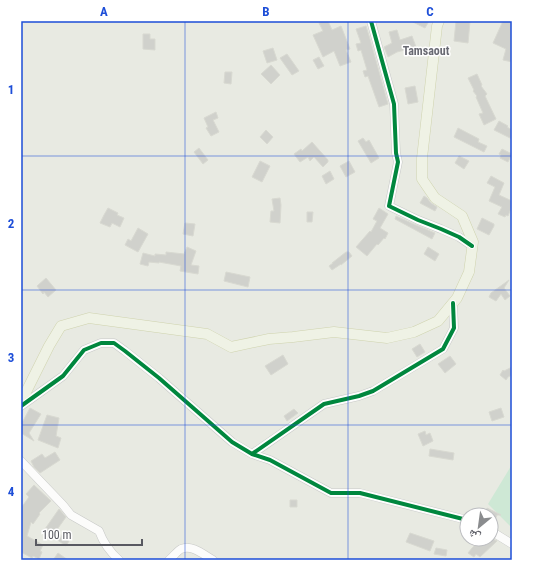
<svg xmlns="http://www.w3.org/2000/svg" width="533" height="581" viewBox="0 0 533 581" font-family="'Roboto Condensed','Noto Naskh Arabic',sans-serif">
  <rect width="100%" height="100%" fill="#e8eae2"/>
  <!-- green -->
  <path fill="#cee8d5" d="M511 466H512V528L488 504Z"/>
  <!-- building -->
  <path fill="#d0d1cc" stroke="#d8d9d1" d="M323 21H328L332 30 341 26 350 49 346 50 351 62 340 66 334 51 323 57 313 35 323 31 319 23Z
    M411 21H429L425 28Z
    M456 21H470L468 43 454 41Z
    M503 21H512V62L503 60 506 49 493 43Z
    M366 26 370 39 388 104 379 107 368 76 365 77 363 71 367 70 361 50 358 51 356 44 361 43 356 29Z
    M397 30 400 40 412 36 416 47 397 52 388 57 384 47 392 43 389 32Z
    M143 34H150V39H155V50L143 49Z
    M273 48 277 60 267 63 263 51Z
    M287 54 299 71 292 75 280 58Z
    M319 57 324 66 318 69 313 60Z
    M271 65 280 75 271 84 261 74Z
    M225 72H232L231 84 224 83Z
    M477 74 482 85 481 86 487 94 485 96 496 119 484 125 479 114 483 113 476 97 477 96 473 91 474 90 468 78Z
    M415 86 418 102 408 104 405 88Z
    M216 112 218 118 213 120 219 132 211 136 206 128 208 127 204 118Z
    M499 121 508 126 507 127 512 130V139L494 130Z
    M458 128 479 139 478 142 487 146 484 152 454 137Z
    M266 130 273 137 267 144 260 137Z
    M363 138 366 142 369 140 379 158 371 163 358 141Z
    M312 142 328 160V162L323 167 314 157 310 161 308 157 300 162 294 154 301 149 302 151Z
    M199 148 208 160 203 164 194 152Z
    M502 149 512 154 508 162 500 158 501 155 499 154Z
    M459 156 469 161 464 169 455 163Z
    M260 161 270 166 262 182 252 177Z
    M349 161 355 172 346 177 340 166Z
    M330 171 334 179 326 184 322 176Z
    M491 176 504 183 499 195 512 201V206L508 216 506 215 505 217 498 214 502 207 489 201 495 187 487 183Z
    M424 196 427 198 431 203 437 207 435 211 420 203Z
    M280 198 281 205 280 223 270 222 271 211H274L272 199Z
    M108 208 118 213 117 215 124 218 120 227 112 223 110 227 100 223 104 215Z
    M379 208 388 214 380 228 388 233 385 239 384 238 378 245 377 244 367 256 356 247 370 231 371 232 377 221 373 219Z
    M307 212H313L312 222H307Z
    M396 216 416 225 435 233 432 239 395 219Z
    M482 218 494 224V226L489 235 477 229Z
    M185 223 195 224 193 236 183 234Z
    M138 228 148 234 138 252 125 245 128 239 131 241Z
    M187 247 196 251 191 265 199 266 198 274 180 271 181 266 159 262V263L149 262 148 266 140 264 143 253 155 256V254L166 255V252L184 254Z
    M428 247 439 254 435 261 424 254Z
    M346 252H349L352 256 341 265V264L332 270 329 266 333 263H332Z
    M226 272 250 277 248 287 224 281Z
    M46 278 56 290 48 297 44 292 43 294 37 286Z
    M509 280 504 288 510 296 505 300 501 294 496 301 489 297 491 293Z
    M420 344 425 352 417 357 412 349Z
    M283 355 288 364 271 375 265 366Z
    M450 356 456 364 445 373 438 364Z
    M512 367V375L508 377 506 380 500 375 503 370 504 371Z
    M30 408 41 414 29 433 34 441 21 433V420L23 421Z
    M501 408 504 417 492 421 489 412Z
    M294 409 298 413 287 421 284 416Z
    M47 415 59 418 56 436 61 438 58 448 38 440Z
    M425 431 426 435 430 433 433 441 423 446 418 434Z
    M430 449 454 453 453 460 429 456Z
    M55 452 60 460 40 473 34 467 31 461 42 454 45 458Z
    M34 485 51 501 39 513 40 514 33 524 31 522 27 536 43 545 40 551 42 552 39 559 33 556 32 558 21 552V508L29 497 26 494Z
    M290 500H297V507H290Z
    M487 508 501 515H497L492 526H491V515H484Z
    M59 509 66 517 56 531 69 541 66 546 49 534 50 532 45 529Z
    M410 533 434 541 430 551 406 542Z
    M481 539H493L497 541 480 557 476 554 474 557 468 553 472 548Z
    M436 548 447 550 446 556 434 554Z
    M58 553 68 560H53Z"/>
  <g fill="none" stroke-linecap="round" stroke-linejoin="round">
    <!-- minor casing -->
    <g stroke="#c7c8c7" stroke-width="9">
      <path id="minor" d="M371 21 394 104 396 153 398 162 389 206 418 220 441 229 459 237 472 246
        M21 406 63 376 84 350 101 343H114L125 351 159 378 232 442 252 454 270 460 331 493H360L467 520
        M252 454 324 404 359 396 373 391 443 349 454 328 453 303
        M21 461 63 505 71 515 99 531C103 542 110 552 119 560
        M491 531 512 544
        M169 560C173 557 177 551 181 549 192 544 204 555 213 560"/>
    </g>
    <!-- major casing -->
    <g stroke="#cfd3ae" stroke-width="11">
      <path id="major" d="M21 402 49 346 61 326 89 318 207 334 231 347 269 339 293 337 334 332 387 338 414 332 438 321 457 298 469 272 473 242 462 216 435 198 422 179V158L437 26 439 21"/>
    </g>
    <!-- minor -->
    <use href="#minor" stroke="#fcfcfb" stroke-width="8"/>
    <!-- major -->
    <use href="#major" stroke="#eff2e5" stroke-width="10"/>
    <!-- cycleway casing -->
    <g stroke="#fff" stroke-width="6">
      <path id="cycleway" d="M371 21 394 104 396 153 398 162 389 206 418 220 441 229 459 237 472 246
        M21 406 63 376 84 350 101 343H114L125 351 159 378 232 442 252 454 270 460 331 493H360L467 520
        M252 454 324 404 359 396 373 391 443 349 454 328 453 303"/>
    </g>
    <!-- cycleway -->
    <use href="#cycleway" stroke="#00873e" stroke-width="4"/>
  </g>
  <!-- grid -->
  <path fill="none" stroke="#1d4ed8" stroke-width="1" stroke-opacity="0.55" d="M185 21V560M348 21V560M21 156H512M21 290H512M21 425H512"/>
  <g text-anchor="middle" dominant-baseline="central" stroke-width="3" stroke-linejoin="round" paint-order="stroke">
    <!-- quarter labels -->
    <g font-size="12" font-weight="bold" fill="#696a73" stroke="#fff">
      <text x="426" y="51">Tamsaout</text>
    </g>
  </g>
  <!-- border -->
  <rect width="533" height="581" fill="none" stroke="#ffffff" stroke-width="44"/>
  <!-- north arrow -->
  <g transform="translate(479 527) rotate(209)"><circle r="19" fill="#ffffff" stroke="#bcbdc0"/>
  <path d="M0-3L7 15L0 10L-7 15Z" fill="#8a8c8e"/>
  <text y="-6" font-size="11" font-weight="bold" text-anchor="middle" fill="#585961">ش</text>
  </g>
  <!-- scale -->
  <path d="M36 539v6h106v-6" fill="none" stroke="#585961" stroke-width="2"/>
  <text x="42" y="539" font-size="12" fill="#585961" stroke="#ffffff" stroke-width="3" paint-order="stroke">100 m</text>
  <rect x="22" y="22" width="489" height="537" fill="none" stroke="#1d4ed8" stroke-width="1.5"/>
  <g font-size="13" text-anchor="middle" font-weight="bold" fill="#1d4ed8">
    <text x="104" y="16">A</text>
    <text x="266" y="16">B</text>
    <text x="430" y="16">C</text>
    <text x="11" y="94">1</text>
    <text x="11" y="228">2</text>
    <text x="11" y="362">3</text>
    <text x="11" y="496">4</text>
  </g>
</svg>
